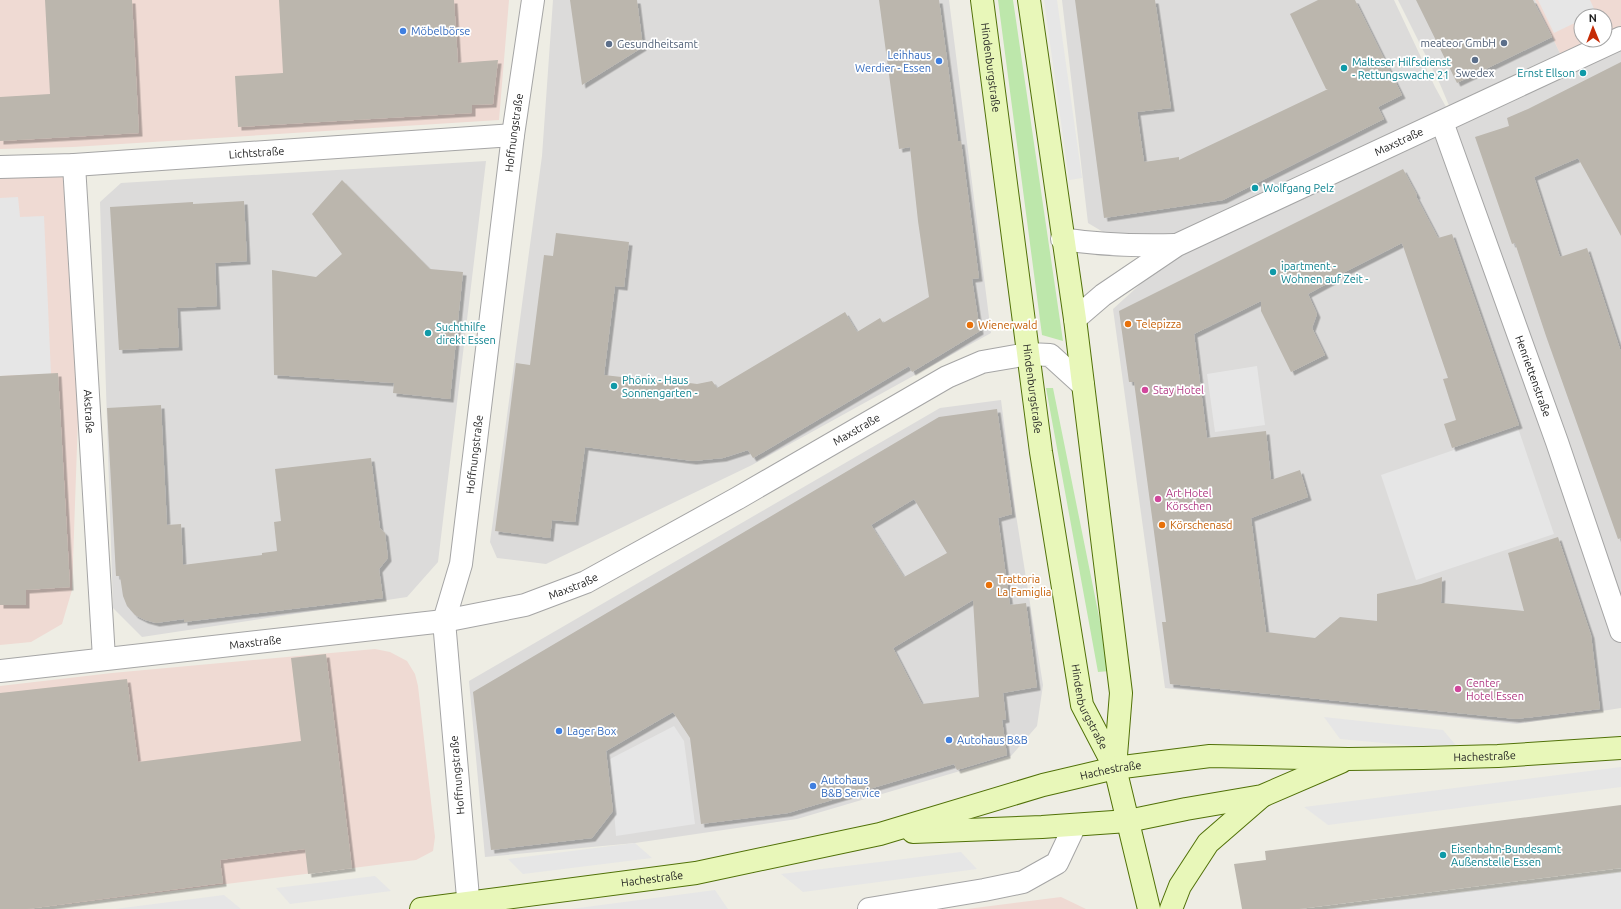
<svg xmlns="http://www.w3.org/2000/svg" width="1621" height="909" viewBox="0 0 1621 909" font-family="Ubuntu,sans-serif">
  <defs>
    <filter id="shadow"><feDropShadow dx="3.5" dy="3.5" stdDeviation="0" flood-color="#0004"/></filter>
  </defs>
  <rect width="100%" height="100%" fill="#eeede4"/>
  <!-- residential -->
  <path fill="#dcdbda" d="M553 0H949L991 333 752 465 546 564 497 558 490 542 542 156Z
    M1062 0H1394L1435 87 1451 116 1176 240 1115 239 1088 223Z
    M1398 0H1535L1565 64 1621 37V708L1517 724 1165 688 1113 309 1180 248 1453 115 1440 84Z
    M486 161 438 562 407 597 142 637 113 608 100 202 121 183Z
    M1001 400 1016 515 1043 685 1037 726 1011 756 797 819 635 843 485 857 469 681 940 408Z"/>
  <!-- commercial -->
  <path fill="#efdad3" fill-rule="evenodd" d="M0 0H509L499 120 73 147 0 149Z
    M1535 0H1621V37L1565 64ZM1581 16H1605V40H1581Z
    M66 170 80 360 72 590 62 624 31 642 0 645V171Z
    M375 649 390 652 407 661 415 674 418 686 435 837 433 851 416 860 28 909H0V686L112 673Z
    M1061 897 1086 909H967Z"/>
  <!-- grass -->
  <path fill="#bde7ab" d="M998 0H1013L1063 341 1042 335Z
    M1046 388H1053L1110 671 1098 672Z"/>
  <!-- parking -->
  <path fill="#e6e6e6" d="M1044 0H1057L1082 178 1069 180Z
    M1538 0H1590L1596 13 1590 16H1581V20L1554 33Z
    M18 197 20 217 44 216 51 374 0 376V198Z
    M1257 366 1265 425 1215 432 1207 374Z
    M1518 428 1554 534 1416 580 1381 475Z
    M1324 717 1443 730 1460 750 1340 739Z
    M674 726 684 741 695 824 616 836 610 759Z
    M1621 767V787L1328 825 1304 807Z
    M635 843 652 858 523 874 508 859Z
    M961 852 977 869 803 892 781 874Z
    M1621 872V909H1329Z
    M375 876 391 891 290 904 276 888Z
    M715 890 728 909H571Z
    M224 895 241 909H115Z"/>
  <!-- building -->
  <path fill="#bbb6ad" fill-rule="evenodd" filter="url(#shadow)" d="M45 0H132L139 133 0 141V97L50 94Z
    M279 0H454L458 63 498 60 493 104 472 105V113L238 127 235 76 283 73Z
    M570 0H637L643 47 582 85Z
    M879 0H939L958 141H961L972 225 979 278 972 279 980 331 912 372 909 366 753 458 748 450 723 458 693 461 585 447 575 522 552 520 550 538 495 531 516 363 530 365 544 255 553 256 556 233 629 242 624 287 615 286 604 375 674 383 675 381 697 384 712 381 717 388 845 312 857 332 880 318 883 323 929 297 918 221 910 147 899 149Z
    M1075 0H1155L1171 108 1137 112 1144 162 1179 157V160L1328 89H1326L1290 14 1318 0H1355L1402 95 1378 107 1384 119 1223 200 1104 218Z
    M1416 0H1533L1552 37 1457 83Z
    M1621 62V236L1578 158 1534 177 1560 257 1587 248 1621 352V538L1618 539 1546 336 1515 243 1512 244 1475 137 1509 126 1507 118 1528 109Z
    M1403 169 1417 195 1416 196 1438 238 1452 234 1519 425 1452 448 1444 424 1456 420 1443 379 1448 378 1402 243 1331 279 1332 281 1308 294 1317 314 1312 328 1325 355 1291 372 1261 311V301L1194 334 1207 438 1266 431 1271 480 1300 470 1308 497 1251 518 1266 632 1315 638 1340 617 1377 621V594L1421 584 1442 577 1441 603 1524 611 1508 553 1558 537 1591 635 1600 709 1516 719 1170 684 1162 622H1166L1134 382H1129L1119 311Z
    M342 180 430 269 463 272 450 399 393 393 394 383 274 375 272 270 316 277 342 254 312 214Z
    M244 201 247 261 215 263 217 306 177 308 179 347 119 350 110 207 193 202V204Z
    M58 373 70 587 26 590V605H0V376Z
    M161 405 167 525 181 524 183 565 262 555V553L277 551 274 522 281 521 275 469 371 458 380 528 385 533 388 558 379 569 383 598 184 622V619L156 623 145 620 135 615 127 606 123 596 120 576H116L107 408Z
    M997 409 1012 514 998 518 1010 605 1026 603 1037 687 1003 693 1006 719 1002 720 1007 755 957 770 954 764 788 813 701 824 690 738 673 712 606 751 613 811 592 838 491 850 473 692 939 417ZM914 499 947 553 904 577 871 525ZM973 600 979 697 922 704 893 648Z
    M326 654 352 868 308 874 305 849 220 860 223 883 27 909H0V693L127 679 138 762 301 741 291 658Z
    M1621 805V868L1299 909H1242L1234 864 1266 860 1265 851Z"/>
  <g fill="none" stroke-linecap="round" stroke-linejoin="round">
    <!-- street casing -->
    <g stroke="#a5a5a5" stroke-width="24">
      <g id="street">
        <path id="s1" d="M1442 122 1557 442 1621 631"/>
        <path id="s2" d="M74 165 104 658"/>
        <path id="s3" d="M0 167 74 165 513 135"/>
        <path d="M1062 239C1101 245 1136 246 1175 245"/>
        <path id="s4" d="M1075 319 1103 295 1177 245 1621 38"/>
        <path id="s5" d="M0 671 444 621 525 605 586 582 738 498 947 377 982 362 1028 354 1050 355 1083 385"/>
        <path id="s6" d="M469 909 444 621 461 564 513 135 533 0"/>
        <path d="M869 909 984 890 1023 882 1057 863 1075 825"/>
      </g>
    </g>
    <!-- secondary casing -->
    <g stroke="#517108" stroke-width="24">
      <g id="secondary">
        <path id="s7" d="M982 0 1041 452 1082 705 1115 768 1149 909"/>
        <path d="M1029 0 1075 319 1121 693 1115 768"/>
        <path d="M913 832 1042 827 1128 821 1186 809 1262 796 1341 762"/>
        <path id="s8" d="M421 909 696 873 880 834 1043 785 1115 768 1210 756 1348 759 1423 758 1498 756 1621 748"/>
        <path d="M1171 909 1180 886 1208 843 1261 797"/>
      </g>
    </g>
    <!-- street -->
    <use href="#street" stroke="#fff" stroke-width="22"/>
    <!-- secondary -->
    <use href="#secondary" stroke="#e8f7b9" stroke-width="22"/>
  </g>
  <!-- markers -->
  <g fill="#3f7fe0" stroke="#fff" stroke-width="1.5">
    <circle cx="403" cy="31" r="4"/>
    <circle cx="939" cy="61" r="4"/>
    <circle cx="559" cy="731" r="4"/>
    <circle cx="949" cy="740" r="4"/>
    <circle cx="813" cy="786" r="4"/>
  </g>
  <g fill="#5c6f8a" stroke="#fff" stroke-width="1.5">
    <circle cx="1504" cy="43" r="4"/>
    <circle cx="609" cy="44" r="4"/>
    <circle cx="1475" cy="60" r="4"/>
  </g>
  <g fill="#0f9aa8" stroke="#fff" stroke-width="1.5">
    <circle cx="1344" cy="68" r="4"/>
    <circle cx="1583" cy="73" r="4"/>
    <circle cx="1255" cy="188" r="4"/>
    <circle cx="1273" cy="272" r="4"/>
    <circle cx="428" cy="333" r="4"/>
    <circle cx="614" cy="386" r="4"/>
    <circle cx="1443" cy="855" r="4"/>
  </g>
  <g fill="#e8710a" stroke="#fff" stroke-width="1.5">
    <circle cx="1128" cy="324" r="4"/>
    <circle cx="970" cy="325" r="4"/>
    <circle cx="1162" cy="525" r="4"/>
    <circle cx="989" cy="585" r="4"/>
  </g>
  <g fill="#d1479c" stroke="#fff" stroke-width="1.5">
    <circle cx="1145" cy="390" r="4"/>
    <circle cx="1158" cy="499" r="4"/>
    <circle cx="1458" cy="689" r="4"/>
  </g>
  <g text-anchor="middle" dominant-baseline="central" stroke-width="3.5" stroke-linejoin="round" paint-order="stroke">
    <!-- shop labels -->
    <g font-size="11" fill="#366cbe" stroke="#fff" text-anchor="start">
      <text x="411" y="31">Möbelbörse</text>
      <text x="931" y="55" text-anchor="end">Leihhaus<tspan x="931" dy="13">Werdier - Essen</tspan></text>
      <text x="567" y="731">Lager Box</text>
      <text x="957" y="740">Autohaus B&amp;B</text>
      <text x="821" y="780">Autohaus<tspan x="821" dy="13">B&amp;B Service</tspan></text>
    </g>
    <!-- service labels -->
    <g font-size="11" fill="#4e5e75" stroke="#fff" text-anchor="end">
      <text x="1496" y="43">meateor GmbH</text>
      <text x="617" y="44" text-anchor="start">Gesundheitsamt</text>
      <text x="1475" y="73" text-anchor="middle">Swedex</text>
    </g>
    <!-- culture labels -->
    <g font-size="11" fill="#0d838f" stroke="#fff" text-anchor="start">
      <text x="1352" y="62">Malteser Hilfsdienst<tspan x="1352" dy="13">- Rettungswache 21</tspan></text>
      <text x="1575" y="73" text-anchor="end">Ernst Ellson</text>
      <text x="1263" y="188">Wolfgang Pelz</text>
      <text x="1281" y="266">ipartment -<tspan x="1281" dy="13">Wohnen auf Zeit -</tspan></text>
      <text x="436" y="327">Suchthilfe<tspan x="436" dy="13">direkt Essen</tspan></text>
      <text x="622" y="380">Phönix - Haus<tspan x="622" dy="13">Sonnengarten -</tspan></text>
      <text x="1451" y="849">Eisenbahn-Bundesamt<tspan x="1451" dy="13">Außenstelle Essen</tspan></text>
    </g>
    <!-- street labels -->
    <g font-size="11" fill="#1e1e1e" stroke="#fff">
      <text stroke="none"><textPath href="#s7" startOffset="68">Hindenburgstraße</textPath></text>
      <text stroke="none"><textPath href="#s6" startOffset="783">Hoffnungstraße</textPath></text>
      <text stroke="none"><textPath href="#s4" startOffset="371">Maxstraße</textPath></text>
      <text stroke="none"><textPath href="#s3" startOffset="257">Lichtstraße</textPath></text>
      <text stroke="none"><textPath href="#s1" startOffset="270">Henriettenstraße</textPath></text>
      <text stroke="none"><textPath href="#s7" startOffset="392">Hindenburgstraße</textPath></text>
      <text stroke="none"><textPath href="#s2" startOffset="247">Akstraße</textPath></text>
      <text stroke="none"><textPath href="#s5" startOffset="905">Maxstraße</textPath></text>
      <text stroke="none"><textPath href="#s6" startOffset="459">Hoffnungstraße</textPath></text>
      <text stroke="none"><textPath href="#s5" startOffset="581">Maxstraße</textPath></text>
      <text stroke="none"><textPath href="#s5" startOffset="257">Maxstraße</textPath></text>
      <text stroke="none"><textPath href="#s7" startOffset="716">Hindenburgstraße</textPath></text>
      <text stroke="none"><textPath href="#s8" startOffset="1080">Hachestraße</textPath></text>
      <text stroke="none"><textPath href="#s8" startOffset="705">Hachestraße</textPath></text>
      <text transform="translate(457 775) rotate(-95)">Hoffnungstraße</text>
      <text stroke="none"><textPath href="#s8" startOffset="233">Hachestraße</textPath></text>
    </g>
    <!-- food labels -->
    <g font-size="11" fill="#c56008" stroke="#fff" text-anchor="start">
      <text x="1136" y="324">Telepizza</text>
      <text x="978" y="325">Wienerwald</text>
      <text x="1170" y="525">Körschenasd</text>
      <text x="997" y="579">Trattoria<tspan x="997" dy="13">La Famiglia</tspan></text>
    </g>
    <!-- hotel labels -->
    <g font-size="11" fill="#b23c85" stroke="#fff" text-anchor="start">
      <text x="1153" y="390">Stay Hotel</text>
      <text x="1166" y="493">Art Hotel<tspan x="1166" dy="13">Körschen</tspan></text>
      <text x="1466" y="683">Center<tspan x="1466" dy="13">Hotel Essen</tspan></text>
    </g>
  </g>
  <!-- north arrow -->
  <g transform="translate(1593 28) rotate(359)"><circle r="19" fill="#ffffff" stroke="#a5a5a5"/>
  <path d="M0-3L7 15L0 10L-7 15Z" fill="#c52c06"/>
  <text y="-6" font-size="11" font-weight="bold" text-anchor="middle" fill="#1e1e1e">N</text>
  </g>
</svg>
